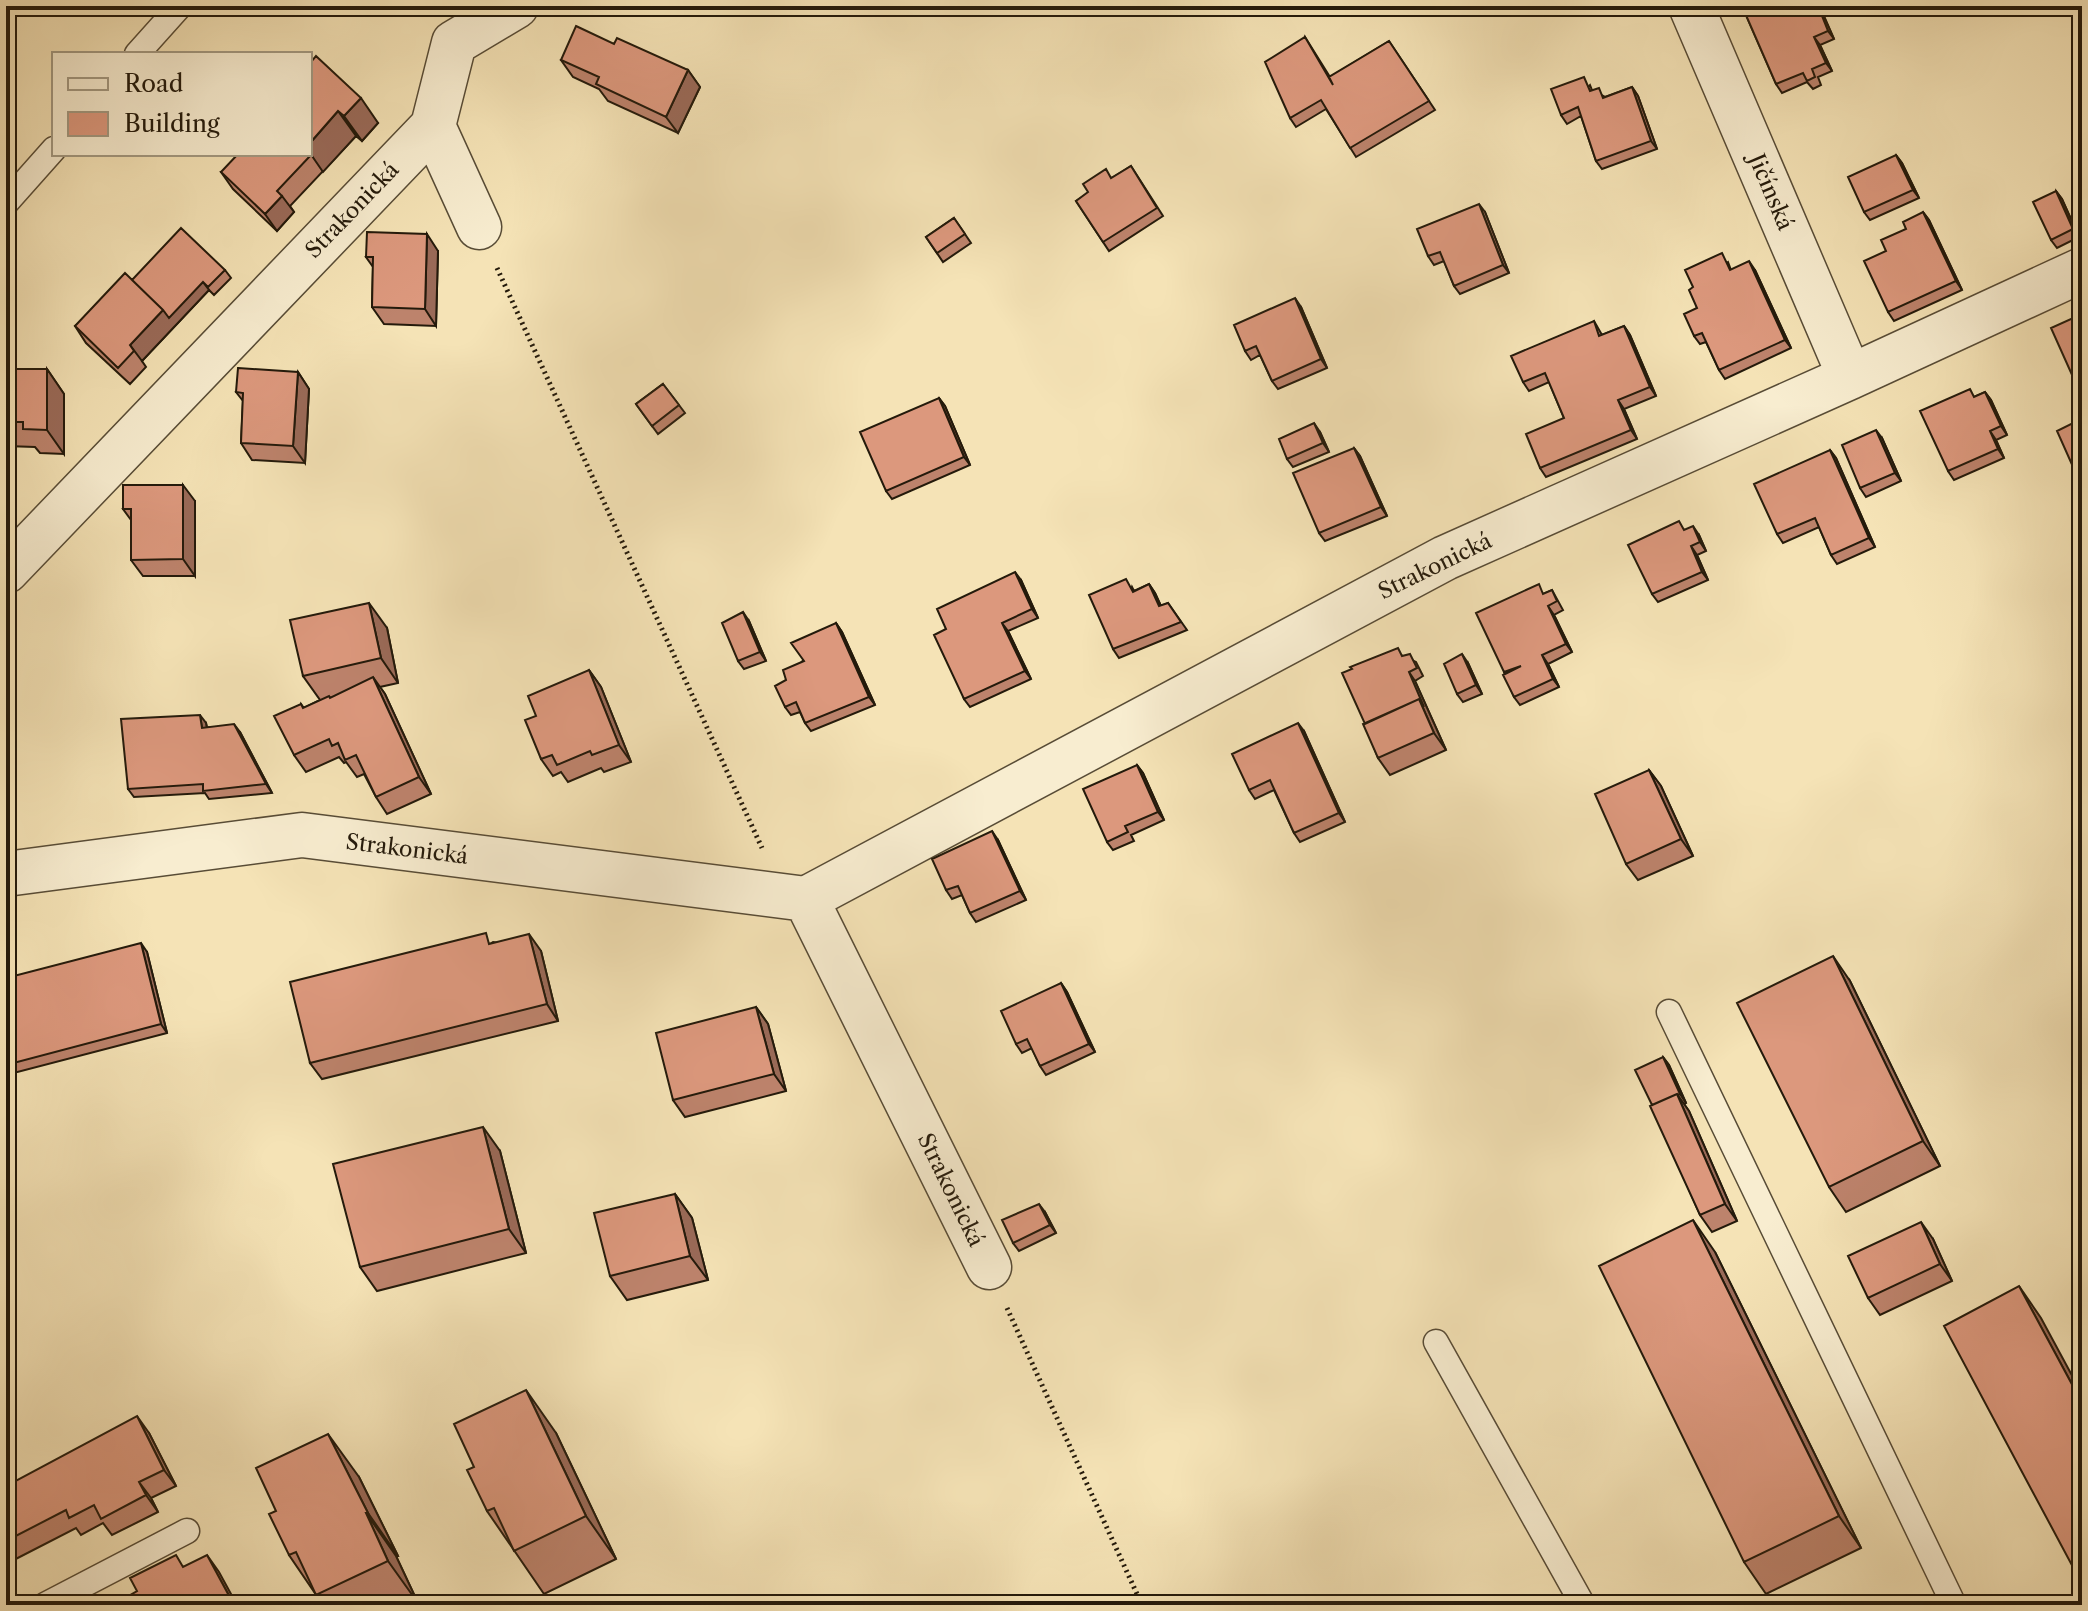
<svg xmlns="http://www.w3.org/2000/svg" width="2088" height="1611" viewBox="0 0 2088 1611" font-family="'Libre Caslon Text',serif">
  <rect width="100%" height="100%" fill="#f5e3b6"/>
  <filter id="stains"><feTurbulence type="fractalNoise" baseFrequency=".0025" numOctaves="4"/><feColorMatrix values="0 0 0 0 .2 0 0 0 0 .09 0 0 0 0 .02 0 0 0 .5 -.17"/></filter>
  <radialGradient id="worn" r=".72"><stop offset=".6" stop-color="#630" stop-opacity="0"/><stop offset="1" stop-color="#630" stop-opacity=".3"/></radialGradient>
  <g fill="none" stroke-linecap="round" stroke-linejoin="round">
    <!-- lane casing -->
    <g stroke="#584c36" stroke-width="27">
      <path id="lane" d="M137 54 180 6
        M6 203 54 149
        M1669 1012 1954 1605
        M1436 1342 1583 1605
        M45 1605 187 1531"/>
    </g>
    <!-- street casing -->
    <g stroke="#584c36" stroke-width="47">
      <path id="street" d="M1691 6 1850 377
        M433 126 479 227
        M6 571 433 126 454 43 516 6
        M6 874 302 835 806 899 1445 558 1850 377 2082 270
        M806 899 989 1267"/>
    </g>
    <!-- path -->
    <path stroke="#241a0b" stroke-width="5" stroke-dasharray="2 4" stroke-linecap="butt" d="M497 268 762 848
      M1007 1308 1142 1605"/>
    <!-- lane -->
    <use href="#lane" stroke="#f8edd0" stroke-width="24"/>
    <!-- street -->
    <use href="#street" stroke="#f8edd0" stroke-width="44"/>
  </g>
  <!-- wall -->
  <path fill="#bd836c" stroke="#241a0b" stroke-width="2" d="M1742 6H1819L1834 39 1820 45 1832 71 1818 77 1821 85 1813 89 1807 82 1782 93 1776 84Z
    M1305 37 1330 77 1389 41 1435 110 1356 157 1326 109 1296 127 1290 118Z
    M614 44 688 70 700 87 678 133 608 101 599 89 573 77 561 60Z
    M310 63 378 123 362 141 356 136 290 206 294 212 277 231 233 189 221 172 310 154Z
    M1590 85 1592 90 1605 97 1632 87 1638 96 1657 149 1602 169 1596 161 1581 116 1567 124 1561 115Z
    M1896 155 1902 163 1919 198 1870 220 1864 212Z
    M1131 166 1163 216 1109 251 1076 201Z
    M2056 191 2062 199 2079 237 2057 248 2051 240Z
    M1485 212 1509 273 1460 294 1454 286 1444 261 1434 265 1428 256Z
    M1923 212 1929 220 1962 290 1894 321 1888 312 1886 251Z
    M954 218 971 243 943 262 926 237Z
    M438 251 436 326 384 324 372 307 373 267 366 257Z
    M1728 262 1731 270H1755L1791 348 1725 379 1719 370 1706 342 1700 344 1694 336 1697 308 1693 287Z
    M225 270 231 278 214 295 209 290 142 361 146 367 130 384 86 343 75 326 132 280Z
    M1301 307 1327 368 1278 389 1272 381 1260 355 1251 360 1245 351Z
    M2082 314V393L2077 386Z
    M1594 321 1602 335 1624 326 1630 335 1656 396 1624 409 1637 439 1546 477 1540 468 1564 418 1549 382 1529 391 1523 382Z
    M6 369H47L64 394V454L40 453 35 447 6 446Z
    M298 372 309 389 305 463 252 460 241 443 243 401 236 392Z
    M663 384 685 413 658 434 636 404Z
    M1985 392 1991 400 2007 435 1996 440 2004 458 1954 480 1948 471 1976 396Z
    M939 398 945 406 970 465 892 499 886 491Z
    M1320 432 1329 452 1293 467 1287 459Z
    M1882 438 1901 481 1866 497 1860 488Z
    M1354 448 1360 456 1387 516 1325 541 1319 533Z
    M1830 450 1836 458 1875 547 1837 564 1831 555 1819 527 1783 543 1777 534Z
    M195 501V576H143L131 560V520L123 509Z
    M1699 535 1706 551 1697 555 1708 580 1658 602 1652 594Z
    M1021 580 1038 618 1008 631 1031 679 970 707 964 699 946 629Z
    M1149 584 1155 593 1161 606 1168 603 1187 630 1119 658 1113 649 1132 587 1134 591Z
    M1552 590 1563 610 1554 615 1572 652 1548 664 1559 687 1520 705 1514 697 1504 672 1545 593Z
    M749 621 766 661 744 669 738 661Z
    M836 623 842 632 875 705 811 731 805 723 800 712 791 715 785 707 786 680Z
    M387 628 398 683 380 687 385 694 431 794 387 814 376 797 364 774 357 777 346 762 344 763 339 757 306 772 294 755 301 704 304 708 320 700 303 676Z
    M1403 656 1416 662 1423 676 1415 681 1446 750 1390 775 1378 758 1365 724Z
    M1468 663 1482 694 1463 702 1457 694Z
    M589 670 601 687 631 762 604 772 601 768 568 782 561 772 553 776 541 759 536 716Z
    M206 723 207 727 240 732 272 793 209 799 205 793 134 797 128 789Z
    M1304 731 1345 822 1300 842 1294 833 1274 790 1255 799 1249 790Z
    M1137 765 1143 773 1164 820 1131 835 1134 841 1113 850 1107 842Z
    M1649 770 1661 786 1693 856 1638 880 1626 864Z
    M998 840 1026 900 976 922 970 913 962 895 952 899 946 890Z
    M493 942 541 951 558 1021 322 1079 310 1063Z
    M147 952 167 1033 6 1075V978Z
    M1850 981 1940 1166 1846 1212 1829 1187Z
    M1061 983 1067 992 1095 1052 1046 1075 1040 1066 1032 1048 1022 1053 1016 1044Z
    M756 1007 768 1024 786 1091 685 1117 673 1100Z
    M1663 1057 1669 1065 1686 1103 1684 1104 1689 1111 1737 1221 1712 1232 1700 1215 1652 1105Z
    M500 1151 526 1253 377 1291 360 1267Z
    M675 1194 692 1218 708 1280 627 1300 610 1276Z
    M1045 1212 1056 1233 1019 1251 1013 1243Z
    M1933 1239 1952 1281 1880 1315 1868 1298Z
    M1715 1252 1861 1548 1766 1594 1744 1562Z
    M149 1433 176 1486 151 1498 158 1512 112 1535 103 1523 81 1535 76 1528 6 1564V1486Z
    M556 1433 616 1559 544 1594 487 1511 474 1467Z
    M359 1477 398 1556H396L418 1603 415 1605H323L289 1555Z"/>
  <!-- shaded-wall -->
  <path fill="#9a6a58" stroke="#241a0b" stroke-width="2" d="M1818 6 1821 9 1834 39 1828 31Z
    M1814 37 1820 45 1832 71 1826 63Z
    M688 70 700 87 678 133 666 117Z
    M1632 87 1638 96 1657 149 1651 141Z
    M361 98 378 123 362 141 344 116Z
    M338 111 356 136 323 172 310 153V143Z
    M1896 155 1902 163 1919 198 1913 190Z
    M2056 191 2062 199 2079 237 2073 229Z
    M282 196 294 212 277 231 265 214Z
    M1479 204 1485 212 1509 273 1503 265Z
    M1923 212 1929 220 1962 290 1956 281Z
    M427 234 438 251 436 326 425 309Z
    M1749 261 1755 270 1791 348 1785 340Z
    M203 282 209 290 142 361 130 345 163 310Z
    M1295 298 1301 307 1327 368 1321 359Z
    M1624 326 1630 335 1656 396 1650 387Z
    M47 369 64 394V454L47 430Z
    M298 372 309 389 305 463 293 446Z
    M1985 392 1991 400 2007 435 2001 426Z
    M939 398 945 406 970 465 964 457Z
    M1618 400 1624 409 1637 439 1631 430Z
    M1314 423 1320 432 1329 452 1323 443Z
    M1876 430 1882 438 1901 481 1895 473Z
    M1990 431 1996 440 2004 458 1998 449Z
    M1354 448 1360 456 1387 516 1381 507Z
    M1830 450 1836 458 1875 547 1869 538Z
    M183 485 195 501V576L183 559Z
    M1693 526 1699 535 1706 551 1700 542Z
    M1691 546 1697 555 1708 580 1702 572Z
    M1015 572 1021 580 1038 618 1032 609Z
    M1149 584 1155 593 1165 615 1159 606Z
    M369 603 387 628 398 683 381 658Z
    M1548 606 1554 615 1572 652 1566 644Z
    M743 612 749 621 766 661 760 652Z
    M836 623 842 632 875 705 869 697Z
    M1002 623 1008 631 1031 679 1025 671Z
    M1462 654 1468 663 1482 694 1476 685Z
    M1542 655 1548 664 1559 687 1553 679Z
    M589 670 601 687 631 762 619 745Z
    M1409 672 1415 681 1446 750 1434 733 1419 699Z
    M373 677 385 694 431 794 419 777Z
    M200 715 206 723 208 736 202 728Z
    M1298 723 1304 731 1345 822 1339 813Z
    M234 724 240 732 272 793 266 784Z
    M1137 765 1143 773 1164 820 1158 812Z
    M1649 770 1661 786 1693 856 1681 839Z
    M992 831 998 840 1026 900 1020 891Z
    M529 934 541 951 558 1021 547 1004Z
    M141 943 147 952 167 1033 161 1024Z
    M1833 956 1850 981 1940 1166 1923 1141Z
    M1061 983 1067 992 1095 1052 1089 1044Z
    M756 1007 768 1024 786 1091 774 1074Z
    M1663 1057 1669 1065 1686 1103 1680 1094Z
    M1677 1094 1689 1111 1737 1221 1725 1204Z
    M483 1127 500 1151 526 1253 509 1229Z
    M675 1194 692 1218 708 1280 690 1256Z
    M1039 1204 1045 1212 1056 1233 1050 1225Z
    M1693 1220 1715 1252 1861 1548 1839 1516Z
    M1921 1222 1933 1239 1952 1281 1940 1264Z
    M2019 1286 2041 1318 2082 1394V1403Z
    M526 1390 556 1433 616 1559 586 1516Z
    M137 1416 149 1433 176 1486 164 1470Z
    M328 1434 359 1477 398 1556 368 1513Z
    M139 1482 151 1498 158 1512 146 1495Z
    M366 1513 396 1556 418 1603 388 1561Z
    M207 1555 219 1572 237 1605H234Z"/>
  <!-- building -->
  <path fill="#dc987d" stroke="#241a0b" stroke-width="2" d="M1742 6H1818L1828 31 1814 37 1826 63 1812 69 1815 77 1807 81 1803 73 1776 84Z
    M576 26 614 44 617 38 688 70 666 117 596 84 599 77 561 60Z
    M1305 37 1333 85 1329 77 1389 41 1429 101 1350 148 1321 100 1290 118 1265 62Z
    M316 56 361 98 344 116 338 111 310 143V63Z
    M1584 77 1590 91 1599 88 1603 98 1632 87 1651 141 1596 161 1578 107 1561 115 1551 89Z
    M238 154H310L311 155 277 191 282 196 265 214 221 172Z
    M1896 155 1913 190 1864 212 1848 177Z
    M1131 166 1157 208 1103 242 1076 201 1088 192 1083 184 1106 169 1111 178Z
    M2056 191 2073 229 2051 240 2033 202Z
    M1479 204 1503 265 1454 286 1440 252 1428 256 1417 229Z
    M1923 212 1956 281 1888 312 1864 261 1886 251 1881 240 1906 229 1903 222Z
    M954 218 965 234 937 253 926 237Z
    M181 228 225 270 208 287 203 282 169 318 163 310 132 280Z
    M367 232 427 234 425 309 372 307 373 257H366Z
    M1722 253 1730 270 1749 261 1785 340 1719 370 1702 333 1694 336 1684 314 1697 308 1689 290 1693 287 1685 270Z
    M125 273 163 310 130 345 134 351 118 368 75 326Z
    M1295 298 1321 359 1272 381 1256 346 1245 351 1234 325Z
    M2082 314V383L2077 386 2051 328Z
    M1594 321 1599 336 1624 326 1650 387 1618 400 1631 430 1540 468 1526 434 1564 418 1545 373 1523 382 1511 356Z
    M238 368 298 372 293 446 241 443 243 393 236 392Z
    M6 369H47V430L23 429V422H6Z
    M663 384 679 405 652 426 636 404Z
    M1970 389 1974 397 1985 392 2001 426 1990 431 1998 449 1948 471 1920 411Z
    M939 398 964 457 886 491 860 432Z
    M2075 422 2082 437V487L2057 431Z
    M1314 423 1323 443 1287 459 1279 439Z
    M1876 430 1895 473 1860 488 1842 445Z
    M1354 448 1381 507 1319 533 1293 473Z
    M1830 450 1869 538 1831 555 1815 518 1777 534 1754 484Z
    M123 485H183V559L131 560V509H123Z
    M1679 521 1684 530 1693 526 1700 542 1691 546 1702 572 1652 594 1628 545Z
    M1015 572 1032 609 1002 623 1025 671 964 699 934 635 946 629 937 609Z
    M1126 579 1133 592 1149 584 1159 606 1168 603 1181 622 1113 649 1089 595Z
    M1539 584 1543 594 1552 590 1557 601 1548 606 1566 644 1542 655 1553 679 1514 697 1503 675 1521 666 1504 672 1476 613Z
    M369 603 381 658 303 676 290 620Z
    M743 612 760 652 738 661 722 623Z
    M836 623 869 697 805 723 796 702 785 707 775 686 786 680 783 670 804 661 791 643Z
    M1398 648 1402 656 1410 654 1417 668 1409 672 1424 707 1419 699 1365 724 1342 673 1352 669 1350 667Z
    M1462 654 1476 685 1457 694 1444 664Z
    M589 670 619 745 592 755 590 751 557 765 552 755 541 759 525 720 536 716 528 696Z
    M373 677 419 777 376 797 356 755 345 760 338 743 332 746 329 739 294 755 274 716 301 704 303 708 329 696 330 698Z
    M1419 699 1434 733 1378 758 1363 724Z
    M200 715 202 728 234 724 266 784 203 791V784L128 789 121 719Z
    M1298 723 1339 813 1294 833 1270 780 1249 790 1232 754Z
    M1137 765 1158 812 1125 826 1128 832 1107 842 1083 789Z
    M1649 770 1681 839 1626 864 1595 794Z
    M992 831 1020 891 970 913 958 886 946 890 932 859Z
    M486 933 489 944 529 934 547 1004 310 1063 290 982Z
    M141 943 161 1024 6 1065V978Z
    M1833 956 1923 1141 1829 1187 1737 1003Z
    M1061 983 1089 1044 1040 1066 1027 1039 1016 1044 1001 1011Z
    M756 1007 774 1074 673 1100 656 1033Z
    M1663 1057 1680 1094 1678 1095 1677 1094 1652 1105 1635 1070Z
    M1677 1094 1725 1204 1700 1215 1650 1106Z
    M483 1127 509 1229 360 1267 333 1164Z
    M675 1194 690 1256 610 1276 594 1213Z
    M1039 1204 1050 1225 1013 1243 1002 1220Z
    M1693 1220 1839 1516 1744 1562 1599 1266Z
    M1921 1222 1940 1264 1868 1298 1848 1256Z
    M2019 1286 2082 1403V1584L1944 1326Z
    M526 1390 586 1516 514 1551 494 1508 487 1511 467 1470 474 1467 454 1424Z
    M137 1416 164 1470 139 1482 146 1495 101 1519 94 1505 69 1518 66 1510 6 1541V1486Z
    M328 1434 368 1513H366L388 1561 316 1595 296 1552 289 1555 269 1514 276 1511 256 1468Z
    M176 1555 183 1567 207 1555 234 1605H113L137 1591 130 1578Z"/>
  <g text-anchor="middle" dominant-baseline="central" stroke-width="7" stroke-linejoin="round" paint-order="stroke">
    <!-- street labels -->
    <g font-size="22" fill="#241a0b" stroke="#f8edd0">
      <text transform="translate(1771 192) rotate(67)">Jičínská</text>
      <text transform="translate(352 210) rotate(-46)">Strakonická</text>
      <text transform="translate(1435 566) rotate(-26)">Strakonická</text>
      <text transform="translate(407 849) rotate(7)">Strakonická</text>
      <text transform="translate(951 1190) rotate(64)">Strakonická</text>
    </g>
  </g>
  <!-- margin -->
  <rect width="2088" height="1611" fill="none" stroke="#f5e3b6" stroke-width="32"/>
  <rect x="8" y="8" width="2072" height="1595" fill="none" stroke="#241a0b" stroke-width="4"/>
  <rect x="16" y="16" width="2056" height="1579" fill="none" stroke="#241a0b" stroke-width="2"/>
  <!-- legend -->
  <rect x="52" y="52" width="260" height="104" fill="#f8edd0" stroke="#a39981" stroke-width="2"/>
  <rect x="68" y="78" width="40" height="12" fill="#f8edd0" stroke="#a39981" stroke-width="2"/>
  <text x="124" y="92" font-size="24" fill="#241a0b">Road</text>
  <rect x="68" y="112" width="40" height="24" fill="#dc987d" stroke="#a39981" stroke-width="2"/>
  <text x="124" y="132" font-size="24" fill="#241a0b">Building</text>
  <rect width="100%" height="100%" filter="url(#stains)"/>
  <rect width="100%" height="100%" fill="url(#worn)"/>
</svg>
